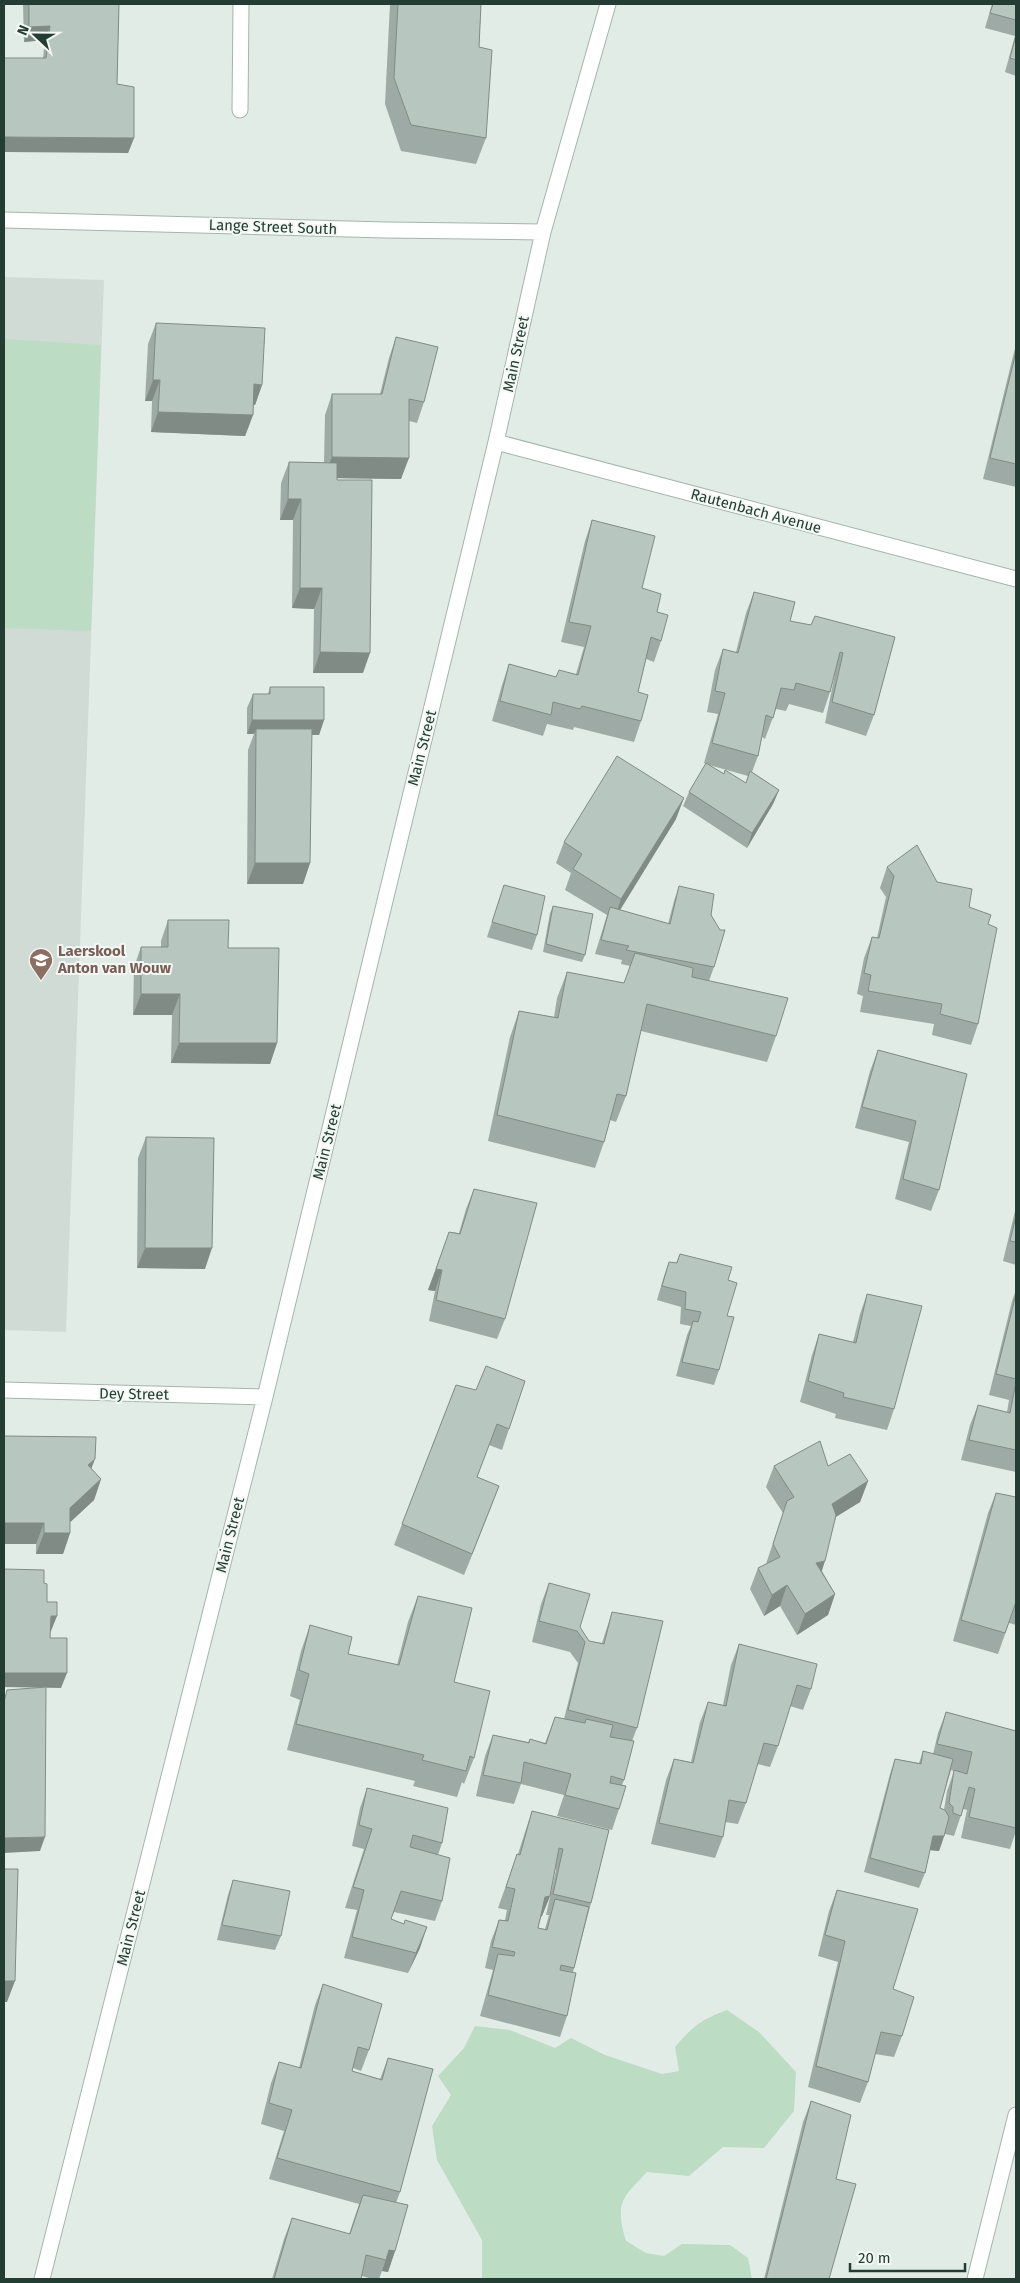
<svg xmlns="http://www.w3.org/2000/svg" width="1020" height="2283" viewBox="0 0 1020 2283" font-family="'Fira Sans',sans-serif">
  <rect width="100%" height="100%" fill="#e2ece7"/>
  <!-- built -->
  <path fill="#d1dbd6" d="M4 277 104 280 66 1332 4 1330Z"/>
  <!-- green -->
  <path fill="#bcdcc3" d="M4 339 101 345 91 631 4 628Z
    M727 2010 759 2032 796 2072 794 2111 764 2148 723 2147 689 2176 647 2172C621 2199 615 2203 626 2241L646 2253 664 2256 682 2244 730 2245 748 2258 752 2279H482V2240L437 2160 432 2126 451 2095 438 2076 464 2048 475 2026 510 2030 555 2048 571 2038 605 2055 662 2074 679 2071 675 2047C692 2027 702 2019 727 2010Z"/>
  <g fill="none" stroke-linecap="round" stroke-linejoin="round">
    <!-- minor casing -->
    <g stroke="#a5b4ae" stroke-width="17">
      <path id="minor" d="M240 110 241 4
        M4 220 386 230 543 232
        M496 442 1016 579
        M4 1390 265 1397
        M42 2279 265 1397 496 442 543 232 608 4
        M975 2279 1016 2115"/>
    </g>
    <!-- minor -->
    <use href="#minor" stroke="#fff" stroke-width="15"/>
  </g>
  <!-- wall -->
  <path fill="#9eaaa5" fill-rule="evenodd" d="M23 4H119L117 84 134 138 128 153 43 58 45 40 24 42Z
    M390 4H481L479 47 486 138 476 164 401 151 385 104Z
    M992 4H1016V76L1005 72 1015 36 985 28Z
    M156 323 262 385 255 405H253V415L245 436 151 432 152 401H145L148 344Z
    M396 337 424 402 417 423 409 421 401 479 337 478 363 673H313L314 609 292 608 293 520H280L281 483 289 462 324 463 325 415 332 394H380L389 358Z
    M1016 345V487L983 479 1014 352Z
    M592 520 642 588 657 612 661 641 654 662 646 659 638 692 641 721 634 742 574 727 573 730 547 724 543 736 492 721 502 685 509 664 556 677 576 674 584 647 561 642 585 541Z
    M754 592 790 621 811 625 895 637 874 715 866 736 825 723 835 674 830 692 823 713 789 704 786 711 776 709 765 739 762 737 758 756 752 772 779 790 773 804 747 848 683 806 689 792 706 764 704 763 718 714 707 712 715 670 723 649 736 652 746 613ZM709 765 748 776 746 783 724 774Z
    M270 687 324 720 319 735H311L310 863 303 884H247L248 750 254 734H247V708L253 694H268Z
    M676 819 619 910 668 924 674 901 679 886 711 915 714 967 709 981 776 1036 767 1062 641 1031 626 1096 616 1122 610 1120 604 1142 595 1168 488 1141 510 1037 519 1011 554 1017 557 998 567 972 624 983 630 966 621 964 622 960 595 954 607 915 565 890 571 873 556 863 564 842Z
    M887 867 937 882 969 907 988 925 978 1024 971 1045 932 1035 934 1024 860 1012 863 996 857 994 864 958 872 937 877 938 886 897 880 888Z
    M504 885 537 935 532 950 487 937Z
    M553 906 585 955 582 962 543 952 550 913Z
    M168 920 228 948 277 1043 270 1064 171 1063 172 1015H133L134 967 141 947H161V941Z
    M878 1050 967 1074 939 1190 931 1211 895 1199 909 1142 855 1128 870 1071Z
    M146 1137 205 1269 137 1268 138 1158Z
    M474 1189 505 1319 497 1339 429 1321 435 1291 428 1290 449 1232 459 1233 466 1209Z
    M1016 1207V1265L1003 1261Z
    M680 1254 728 1280 727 1316 719 1370 714 1385 676 1376 687 1335 691 1326 680 1324 681 1307 657 1300 664 1276 669 1262 676 1263Z
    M1016 1290V1472L961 1460 970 1425 978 1405 1007 1412 1009 1400 989 1395 1012 1301Z
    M867 1294 894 1409 887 1430 835 1418 836 1414 800 1402 812 1355 819 1334 853 1342 860 1314Z
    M456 1385 509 1429 502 1450 489 1445 477 1477 499 1486 464 1575 394 1545Z
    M4 1436 91 1468 101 1479 94 1500 70 1522V1533L63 1554H36V1544H4Z
    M774 1466H828L868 1481 860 1502 836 1517 822 1571 835 1594 828 1615 797 1635 780 1606 764 1616 750 1589 758 1568 766 1564 783 1513 766 1487Z
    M996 1493 1016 1497V1625L1009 1623 998 1654 953 1641 988 1513Z
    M549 1583 589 1641 602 1643 612 1612 637 1728 632 1741 624 1780 622 1785 619 1809 612 1830 557 1816 564 1795 521 1784 514 1804 476 1796 485 1756 493 1735 528 1742 530 1739 545 1743 555 1717 564 1719 578 1663 570 1652 532 1642 541 1604Z
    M418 1596 454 1682 474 1758 464 1784 462 1782 457 1797 413 1786 415 1781 287 1750 300 1700 290 1696 301 1651 310 1625 348 1654 397 1665 408 1622Z
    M739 1644 811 1689 803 1710 790 1706 778 1746 770 1767 757 1764 746 1803 738 1824 725 1822 723 1837 715 1858 651 1844 666 1780 674 1759 691 1762 700 1722 708 1702 723 1705 731 1665Z
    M946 1712 1016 1731V1831L1010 1849 961 1838 967 1810 963 1809 954 1836 945 1834 939 1851 930 1850 925 1873 919 1888 864 1872 890 1774 895 1759 919 1763 923 1751 933 1754 938 1733ZM951 1770 954 1771 947 1791 944 1810 940 1808Z
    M367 1788 442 1843 438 1855 442 1901 435 1921 394 1912 391 1919 420 1948 408 1973 344 1958 357 1910 345 1908 364 1849 352 1846 360 1808Z
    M532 1811 609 1830 591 1903 573 1972 567 2016 560 2037 480 2016 493 1970 485 1968 491 1941 499 1920H505L507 1910 498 1908 517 1854H518L525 1832ZM555 1869 556 1870 546 1915H549L545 1929 538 1928 541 1917 542 1916 550 1896Z
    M233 1880 281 1936 275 1950 217 1940 228 1895Z
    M837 1890 893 1989 902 2036 894 2057 875 2054 868 2082 860 2103 808 2087 838 1962 818 1956 829 1911Z
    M323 1984 369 2050 361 2071 353 2068 352 2071 380 2079 388 2058 400 2192 396 2203 395 2251 388 2272 382 2271 379 2279H372L362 2276 361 2279H272L284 2239 292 2218 349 2234 359 2204 269 2179 284 2131 261 2124 271 2083 279 2062 299 2068 315 2005Z
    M811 2101 836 2179 829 2279H764L803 2122Z"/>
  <!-- shaded-wall -->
  <path fill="#818b86" d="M50 26 45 40 24 42 29 27Z
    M4 137 134 138 128 153 4 152Z
    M153 380H160L152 401H145Z
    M254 384 262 385 255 405H247Z
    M158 412 253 415 245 436 151 432Z
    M332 457 409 458 401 479 324 478Z
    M288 499H301L293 520H280Z
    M300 588H322L314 609 292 608Z
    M320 652 370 653 363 673H313Z
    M252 720H324L319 735 256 734V729L254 734H247Z
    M779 790 773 804 747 848 752 833Z
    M684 798 676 819 614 920 621 899Z
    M255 863H310L303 884H247Z
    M141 994H180L172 1015H133Z
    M179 1043H277L270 1064 171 1063Z
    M145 1248H212L205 1269 137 1268Z
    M436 1269 442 1270 435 1291 428 1290Z
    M95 1459 87 1480 88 1465Z
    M101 1479 94 1500 63 1529 70 1508Z
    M868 1481 860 1502 824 1524 832 1504Z
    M499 1486 491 1507 464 1575 472 1554Z
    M4 1523H44L36 1544H4Z
    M44 1533H70L63 1554H36Z
    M825 1561 818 1581 816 1563Z
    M787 1585 780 1606 764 1616 772 1595Z
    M835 1594 828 1615 797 1635 805 1614Z
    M51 1616H57L51 1631H45Z
    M4 1673H67L61 1688 4 1687Z
    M933 1836H944L939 1851 928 1850Z
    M45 1837 40 1851 4 1853V1838Z
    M550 1896 542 1916 538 1918 545 1897Z
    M427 1927 420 1948 408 1973 416 1953Z
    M4 1981H15L7 2002H4Z
    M389 2250 395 2251 388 2272 382 2271Z"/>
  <!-- building -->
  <path fill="#b8c6c0" stroke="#818b86" d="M29 4H119L117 84 134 87V138L4 137V58H46L50 26 29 27Z
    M398 4H481L479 47 492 50 486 138 411 125 394 78Z
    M993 4H1016V20L990 13Z
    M1016 35V60L1010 58Z
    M156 323 265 328 262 385 254 384 253 415 158 412 160 380H153Z
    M396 337 438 347 424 402 409 399V458L332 457V394H382Z
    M1016 352V464L990 458Z
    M289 462 337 463V480H372L370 653 320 652 322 588H300L301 499H288Z
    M592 520 655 536 642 588 661 594 657 612 668 615 661 641 651 637 638 692 648 695 641 721 582 706 580 709 553 702 551 715 500 701 509 664 556 677 559 670 578 675 591 626 569 622Z
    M754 592 795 602 790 621 811 625 815 616 895 637 874 715 832 702 843 653 840 652 830 692 796 683 794 690 781 688 773 718 766 715 758 756 712 743 725 693 715 691 723 649 738 653Z
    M270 687H324V720H252L253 694H270Z
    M256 729H312L310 863H255Z
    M617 756 684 798 621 899 573 869 582 854 564 842Z
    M706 763 724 774 725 770 746 783 750 771 779 790 752 833 689 792Z
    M917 845 937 882 972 889 969 907 991 915 988 924 997 928 978 1024 940 1014 942 1004 868 991 871 975 864 973 872 937 879 938 894 876 887 867Z
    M504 885 545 896 537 935 492 922Z
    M679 886 714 894 711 915 720 930H725L714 967 626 950 629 946 601 940 610 907 670 924Z
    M553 906 593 914 585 955 546 944Z
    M168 920H229L228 948H279L277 1043H179L180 994H141V947H168Z
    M635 953 693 968 692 977 788 998 776 1036 647 1004 626 1096 617 1094 604 1142 497 1115 519 1011 558 1018 567 972 624 983Z
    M878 1050 967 1074 939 1190 903 1179 916 1121 862 1107Z
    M146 1137 214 1138 212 1248H145Z
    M474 1189 537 1203 505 1319 436 1300 442 1270 436 1269 449 1232 460 1234Z
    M1016 1216V1242L1010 1241Z
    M680 1254 732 1267 728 1280 737 1283 727 1316 734 1317 719 1370 682 1362 693 1321 698 1322 701 1312 685 1309 686 1292 662 1286 669 1262 677 1263Z
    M867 1294 922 1306 894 1409 843 1397 844 1393 808 1381 819 1334 856 1343Z
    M1016 1294V1379L996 1374Z
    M486 1366 525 1381 509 1429 497 1424 477 1477 499 1486 472 1554 402 1524 456 1385 476 1390Z
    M1016 1382V1450L969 1440 978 1405 1010 1413Z
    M4 1436 96 1437 95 1459 88 1465 101 1479 70 1508V1533H44V1523H4Z
    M820 1441 828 1466 850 1454 868 1481 832 1504 836 1515 825 1561 816 1563 835 1594 805 1614 787 1585 772 1595 758 1568 780 1557 773 1544 787 1501 794 1497 774 1466Z
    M996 1493 1016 1497V1602L1005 1633 961 1620Z
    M4 1569 44 1570V1583L47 1584V1602H57V1616H51L50 1638H67V1673H4Z
    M549 1583 590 1594 580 1627 589 1641 604 1644 612 1612 663 1621 637 1728 568 1710 585 1642 577 1631 539 1621Z
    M418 1596 472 1608 454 1682 490 1691 474 1758 470 1756 466 1771 422 1760 424 1755 296 1724 309 1674 299 1670 310 1625 352 1637 348 1654 399 1665Z
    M739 1644 817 1664 811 1689 797 1685 778 1746 764 1743 746 1803 729 1800 723 1837 659 1823 674 1759 693 1763 708 1702 726 1706Z
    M46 1687 45 1837 4 1838V1702L7 1690Z
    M946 1712 1016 1731V1828L969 1817 975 1789 969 1787 961 1816 953 1813V1807L949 1803 954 1770 967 1774 972 1752 937 1744Z
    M555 1717 585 1723 586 1719 613 1725 610 1737 634 1741 624 1780 611 1776 610 1783 626 1786 619 1809 565 1795 571 1774 524 1762 521 1783 483 1775 493 1735 529 1743 530 1739 546 1744Z
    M923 1751 953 1759 940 1808 945 1810 949 1817 944 1836H933L925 1873 870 1858 895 1759 921 1764Z
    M367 1788 448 1808 442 1843 413 1835 410 1847 450 1858 442 1901 401 1891 391 1919 404 1924 405 1920 427 1927 416 1953 352 1937 364 1890 353 1887 372 1829 359 1825Z
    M532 1811 609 1830 591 1903 553 1894 563 1849 559 1848 550 1896 545 1897 538 1928 547 1930 555 1899 589 1907 574 1968 561 1965 560 1970 576 1973 567 2016 488 1995 498 1954 514 1956 515 1952 492 1947 499 1920 508 1921 515 1889 506 1887 517 1854 520 1855Z
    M4 1869H18L15 1981H4Z
    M233 1880 290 1891 281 1936 222 1925Z
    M837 1890 918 1909 893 1989 914 1997 902 2036 881 2032 868 2082 816 2066 845 1941 825 1935Z
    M323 1984 382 2004 369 2050 358 2047 352 2071 382 2080 388 2058 433 2069 400 2192 277 2158 292 2110 269 2103 279 2062 301 2068Z
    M811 2101 851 2115 836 2179 856 2184 829 2279H766Z
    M363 2195 408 2205 395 2251 389 2250 386 2260 366 2255 361 2279H274L292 2218 350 2234Z"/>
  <!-- icons -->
  <defs>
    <g id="school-pin" transform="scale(1.25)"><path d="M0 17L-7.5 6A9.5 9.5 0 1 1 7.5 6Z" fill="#8d6e63" stroke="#f3f8f5"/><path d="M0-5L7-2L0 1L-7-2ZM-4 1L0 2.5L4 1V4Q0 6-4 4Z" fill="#fff"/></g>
  </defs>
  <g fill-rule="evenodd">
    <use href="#school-pin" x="41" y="960"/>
  </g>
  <g text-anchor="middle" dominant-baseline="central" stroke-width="4" stroke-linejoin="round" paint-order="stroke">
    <!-- street labels -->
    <g font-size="15" fill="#233c34" stroke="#f3f8f5">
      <text transform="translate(273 227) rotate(2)">Lange Street South</text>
      <text transform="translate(516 354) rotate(-78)">Main Street</text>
      <text transform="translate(756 511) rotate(15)">Rautenbach Avenue</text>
      <text transform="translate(422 748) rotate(-76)">Main Street</text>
      <text transform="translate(327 1142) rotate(-76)">Main Street</text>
      <text transform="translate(134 1394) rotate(1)">Dey Street</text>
      <text transform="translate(230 1535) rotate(-76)">Main Street</text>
      <text transform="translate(131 1928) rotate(-76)">Main Street</text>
    </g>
    <!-- education labels -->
    <g font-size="15" font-weight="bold" fill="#785e54" stroke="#f3f8f5" text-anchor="start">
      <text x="58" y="951">Laerskool<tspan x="58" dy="17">Anton van Wouw</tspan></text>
    </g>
  </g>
  <!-- border -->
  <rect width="1020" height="2283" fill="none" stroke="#233c34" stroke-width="10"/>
  <!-- north arrow -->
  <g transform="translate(35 35) rotate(292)" stroke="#f3f8f5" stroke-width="4" paint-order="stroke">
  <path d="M0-4L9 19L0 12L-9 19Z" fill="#233c34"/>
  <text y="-8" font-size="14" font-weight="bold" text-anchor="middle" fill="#233c34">N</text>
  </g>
  <!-- scale -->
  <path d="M850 2263v8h115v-8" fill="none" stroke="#233c34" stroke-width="2.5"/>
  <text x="858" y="2263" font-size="15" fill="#233c34" stroke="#f3f8f5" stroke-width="4" paint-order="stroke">20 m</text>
</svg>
